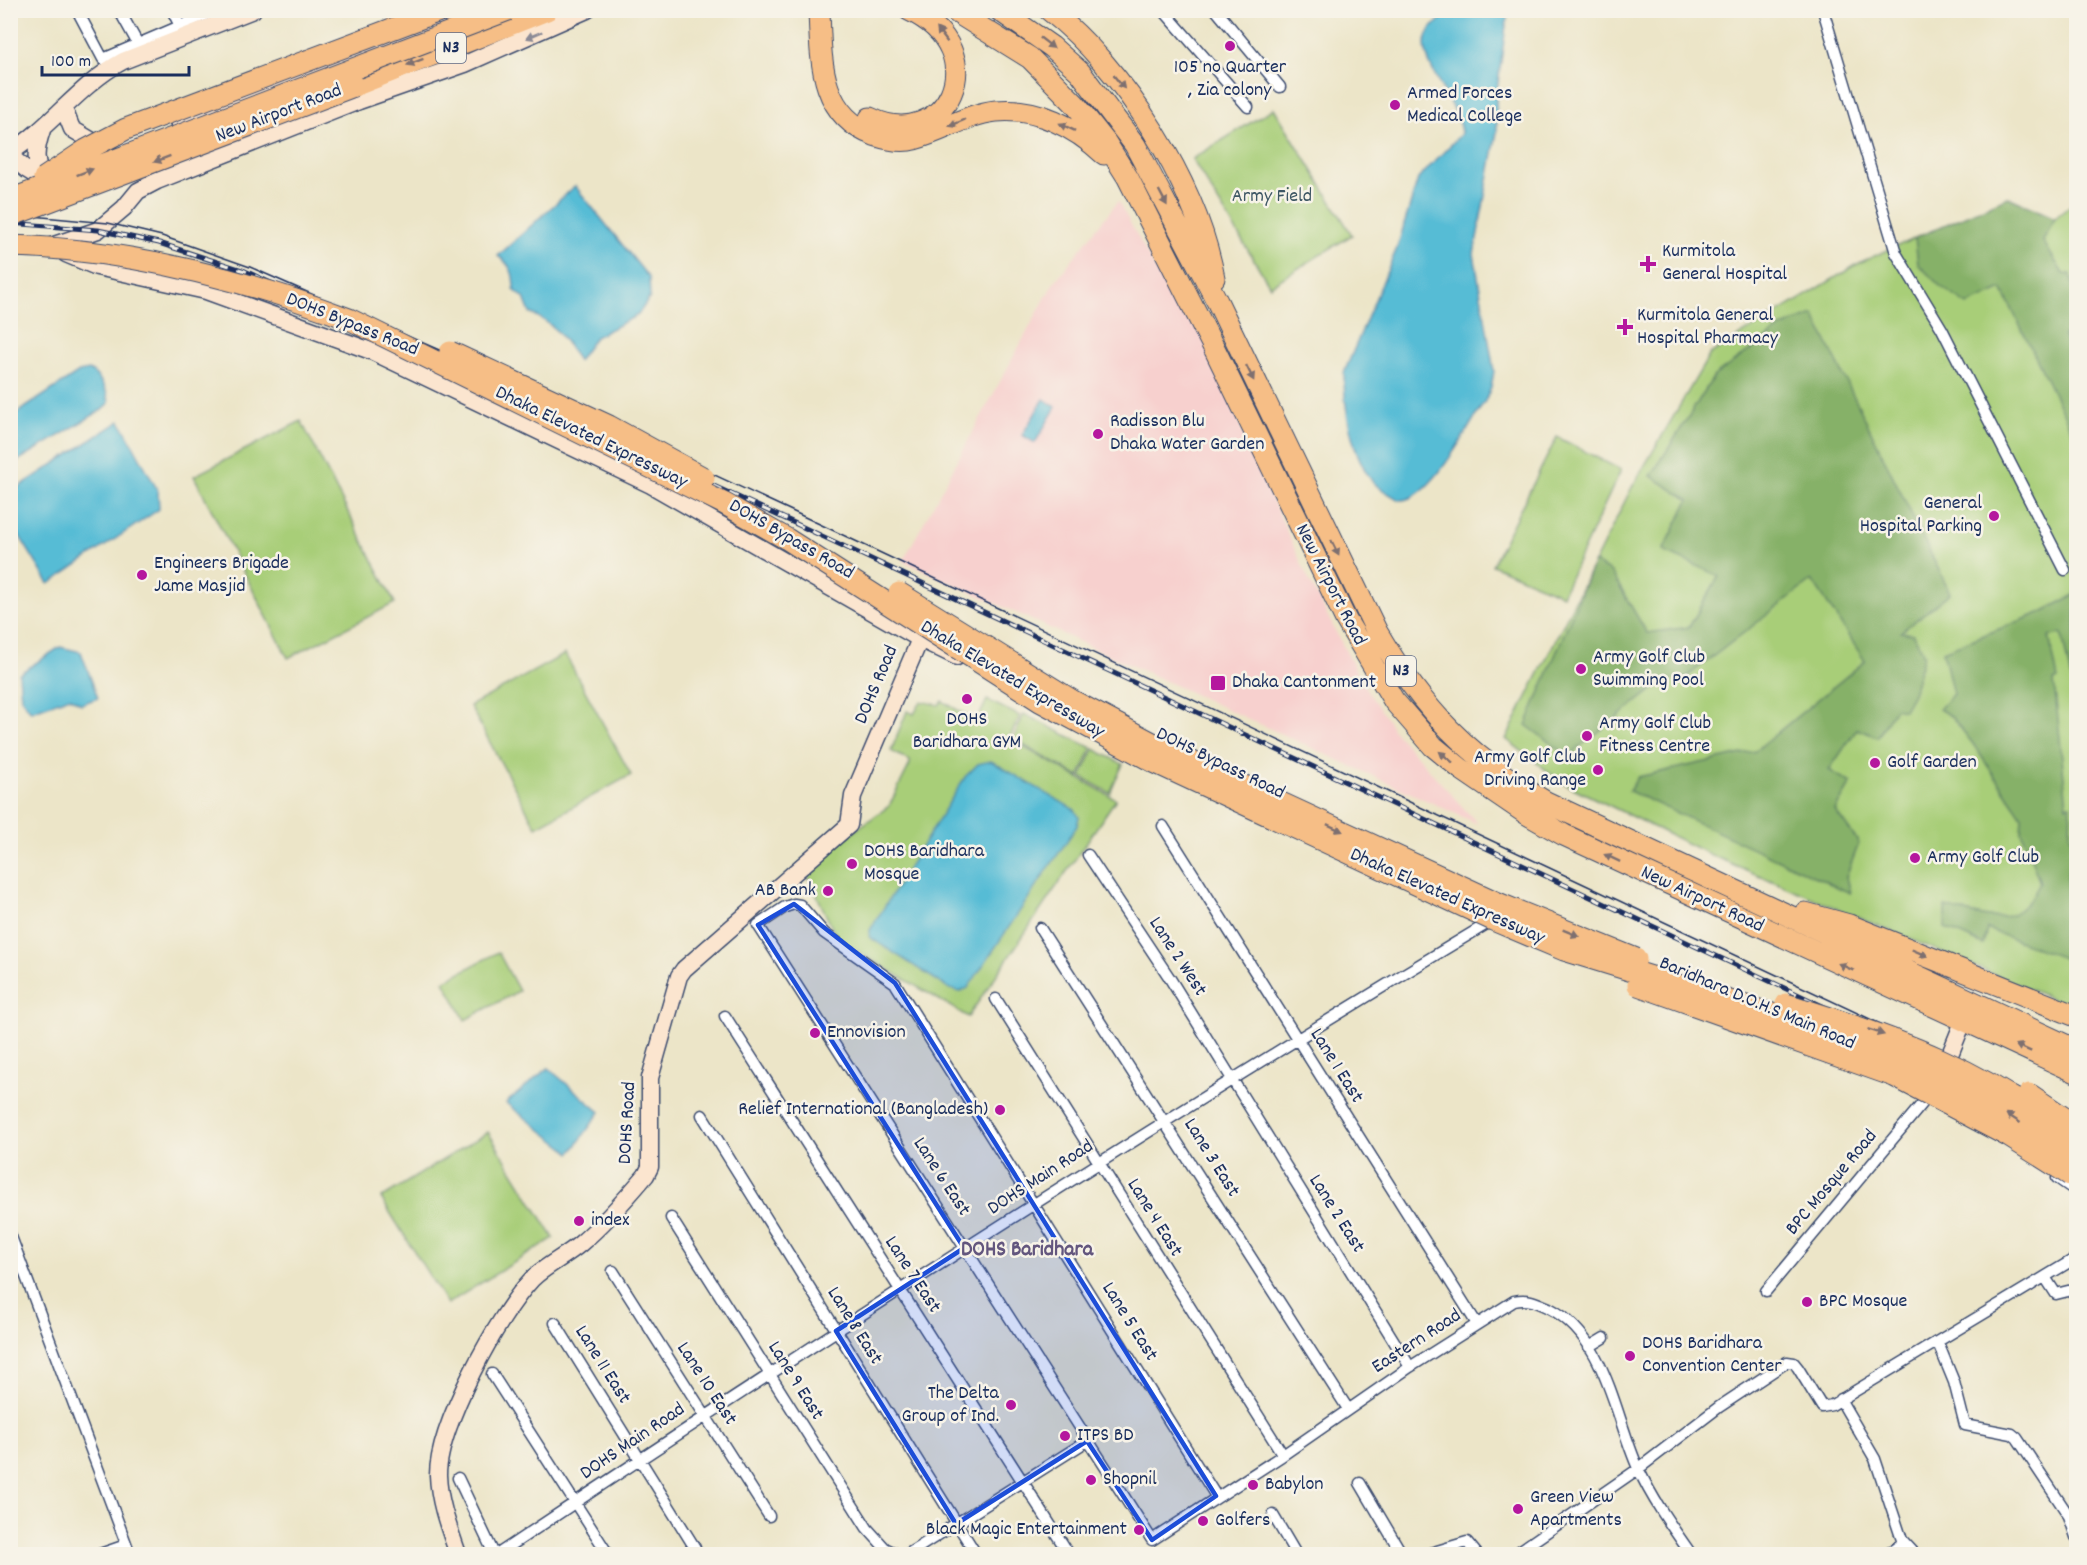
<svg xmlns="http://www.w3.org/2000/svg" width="2087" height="1565" viewBox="0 0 2087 1565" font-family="Dekko,sans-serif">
  <rect width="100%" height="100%" fill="#f7f3e8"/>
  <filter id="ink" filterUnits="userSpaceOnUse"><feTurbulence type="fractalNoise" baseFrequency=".0167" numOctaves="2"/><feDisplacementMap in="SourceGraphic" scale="12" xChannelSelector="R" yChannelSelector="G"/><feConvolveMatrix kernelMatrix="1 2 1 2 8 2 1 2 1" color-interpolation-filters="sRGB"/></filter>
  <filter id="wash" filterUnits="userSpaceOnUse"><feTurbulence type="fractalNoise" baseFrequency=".008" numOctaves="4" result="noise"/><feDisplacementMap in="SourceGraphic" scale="24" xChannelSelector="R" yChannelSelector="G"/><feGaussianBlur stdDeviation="1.35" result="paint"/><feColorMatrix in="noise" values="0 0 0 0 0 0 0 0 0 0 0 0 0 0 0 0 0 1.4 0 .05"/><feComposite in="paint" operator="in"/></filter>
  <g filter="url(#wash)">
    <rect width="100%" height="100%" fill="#ece5c8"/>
    <!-- built -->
    <path fill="#f7d0ce" d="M1118 201 1175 304 1216 352 1245 439 1308 578 1363 684 1396 733 1478 824 903 561 1053 284Z"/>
    <!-- green -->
    <path fill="#a8ce78" stroke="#627e6b" stroke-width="1.5" d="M1274 108 1352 235 1270 286 1192 159Z
      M2008 197 2055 218 2076 201V1009L1713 856 1563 783 1506 739 1632 487 1710 354 1861 262Z
      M301 421 395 603 288 658 194 476Z
      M1557 437 1621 470 1562 595 1492 565Z
      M565 654 631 775 536 827 470 706Z
      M987 700 1020 716 1009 739 1116 799 968 1017 837 939 804 867 889 806 910 764V761L891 751 907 711 914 714 921 701 939 705 942 701 977 721Z
      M1024 714 1092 748 1079 777 1013 739Z
      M1094 749 1123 764 1110 793 1081 777Z
      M498 952 519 991 465 1020 444 981Z
      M488 1132 554 1238 447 1304 381 1198Z"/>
    <!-- forest -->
    <path fill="#86b168" stroke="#507063" stroke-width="1.5" d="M2008 197 2055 218 2043 241 2063 274H2070L2076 294V331L2063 335 2076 364V439L2002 289 1968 305 1940 286 1918 264 1915 238Z
      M1814 315 1950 593 1901 632 1913 634 1924 654 1913 694 1904 710 1895 708 1878 737 1857 729 1829 770 1851 783 1835 810 1859 843 1846 877 1850 893 1629 791 1638 777 1755 751 1865 661 1812 580 1684 679 1665 680 1578 748 1571 758 1526 725 1594 562 1611 572 1647 633 1689 627 1719 576 1663 551 1689 500 1651 476 1714 376 1782 327Z
      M2076 594V688L2070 675 2062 634 2049 636 2058 679 2054 681 2067 806 2071 805 2070 835 2076 850 2068 873 2069 938 2076 949V963L1987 929 1983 945 1945 928V907C1990 917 2014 933 2040 883L2021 832 2022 817 1973 744 1952 717 1939 709 1953 694 1943 651 2040 613Z"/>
    <!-- water -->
    <path fill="#57bcd5" stroke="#39769a" stroke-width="1.5" d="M1452 10 1508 11 1496 97 1497 132 1474 254 1494 371 1491 388 1485 401C1469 425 1431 502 1399 500 1390 494 1379 489 1372 481 1351 452 1344 408 1344 373L1397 248 1418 179 1461 134C1461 107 1413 57 1428 33 1433 24 1444 17 1452 10Z
      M575 186 649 278 650 297 638 315 595 337 578 361C565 339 554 323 530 313L524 298 514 290C514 275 512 265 498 256Z
      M89 370C99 375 108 391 109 403L105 408 11 465V417L79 372Z
      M1044 399 1056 407 1035 443 1022 435Z
      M120 421 158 491 159 509 49 584 11 522V492Z
      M60 647 81 652 98 698 81 704 70 697 31 711 21 698 19 674Z
      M991 761 1075 810 1079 817 1077 826 968 988 960 992 950 989 869 937 870 930 965 777 978 764Z
      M548 1068 600 1112 571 1153 506 1103Z"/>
  </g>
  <g filter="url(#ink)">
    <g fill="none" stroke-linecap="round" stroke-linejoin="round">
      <!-- street casing -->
      <g stroke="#3a4a6e" stroke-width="13">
        <path id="street" d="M77 10 103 59 138 44 119 10
          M1163 10 1248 107
          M1216 10 1280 87
          M1823 10 1896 253 1942 329 2065 570
          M178 22 180 26 217 10
          M136 40 138 44 180 26 172 10
          M1163 826 1477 1324
          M1088 855 1169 977 1410 1367
          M1040 928 1348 1409
          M996 999 1283 1455
          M725 1016 1069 1554
          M702 1115 976 1554
          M2057 1178 2076 1191
          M671 1218 867 1528 885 1548 897 1554
          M10 1234 130 1554
          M613 1271 769 1516
          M2045 1277 2056 1294 2076 1289
          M1766 1291 1926 1099 1934 1102
          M555 1323 695 1548
          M1938 1343 1954 1382 1965 1425 2012 1434 2017 1438 2069 1516 2076 1537
          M1589 1347 1604 1338
          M492 1374 608 1554
          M1840 1399 1875 1459 1902 1540 1915 1554
          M458 1478 494 1554
          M1360 1483 1402 1554
          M1216 1496 895 983 824 933 800 905 794 904 785 907 758 925 1152 1540 1283 1455 1410 1367 1514 1301C1528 1298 1536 1302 1549 1308 1606 1337 1614 1414 1638 1468 1652 1499 1672 1527 1691 1554
          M1273 1515 1296 1554
          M100 1554 126 1545
          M498 1554C824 1336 1154 1124 1490 922
          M908 1554 1087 1441
          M1427 1554 1467 1542 1477 1554
          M1515 1554 1638 1469 1719 1407 1787 1362 1794 1363 1798 1368 1822 1407 1832 1405 2076 1258
          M1888 1554 1904 1542"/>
      </g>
      <!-- secondary casing -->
      <g stroke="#3a4a6e" stroke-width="19">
        <path id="secondary" d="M64 109 72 129 104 148
          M179 125 470 10
          M42 130C35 151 33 163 47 182
          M10 153C52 126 79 85 123 61L253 10
          M10 156 27 170 53 186
          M51 246 98 230 124 208 138 191 157 181 359 101 465 64 587 10
          M66 254 97 267 206 291 371 351 651 485 920 639 957 657
          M1943 1072 1963 1022
          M458 1554C449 1528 439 1503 438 1475 438 1426 498 1315 532 1279 542 1268 566 1256 580 1244 605 1223 625 1200 646 1175L650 1167V1078L679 976 684 969 849 825 853 796 920 639"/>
      </g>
      <!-- highway casing -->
      <g stroke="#3a4a6e" stroke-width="23">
        <path id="highway" d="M819 10C821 59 819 115 874 135 886 139 901 143 914 139 942 132 967 114 996 111 1037 107 1075 127 1104 154
          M953 10 1030 58 1075 104 1106 143 1128 178 1216 352 1346 620 1394 701 1433 746 1461 769 1527 814 1564 835 2076 1072
          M999 10 1052 47 1080 72 1135 145 1217 301 1377 632C1423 710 1468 757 1546 802L2076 1050
          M1049 10C1124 68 1197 185 1214 278
          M354 86 547 10
          M870 118C945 155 998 52 909 10
          M1805 913 1849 925 2076 1016"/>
      </g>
      <!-- street -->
      <use href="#street" stroke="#fff" stroke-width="10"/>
      <!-- secondary -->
      <use href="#secondary" stroke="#fbe5cf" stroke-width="16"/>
      <!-- highway -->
      <use href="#highway" stroke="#f6be86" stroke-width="21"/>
      <!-- tram -->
      <path stroke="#1b2f5e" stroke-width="1.5" d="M10 214 108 223 162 236 250 267 560 403 794 512 2076 1116"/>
      <!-- rail casing -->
      <g stroke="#1b2f5e" stroke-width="5">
        <path id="rail" d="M10 223 98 230 159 243 245 271 790 521 2076 1125"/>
      </g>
      <!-- rail -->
      <use href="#rail" stroke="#f7f3e8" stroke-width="3" stroke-dasharray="9" stroke-linecap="butt"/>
      <!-- highway-bridge casing -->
      <g stroke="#3a4a6e" stroke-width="23" stroke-linecap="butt">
        <path id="highway-bridge" d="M44 178 86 150 126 129 442 10
          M10 200 508 10
          M10 216 354 86
          M10 246C127 249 241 278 349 319L725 504 787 539 1040 701 1154 762 1493 920 1564 950 1772 1014 1913 1063 1992 1104 2041 1136 2076 1166
          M450 352 609 426 704 478
          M899 593 1073 701 1160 747 1500 904 1636 959
          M1638 985 1894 1076 2008 1136 2070 1175
          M1786 1004C1891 1036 1994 1071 2076 1146
          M2029 1094 2076 1126"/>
      </g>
      <!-- highway-bridge -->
      <use href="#highway-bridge" stroke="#f6be86" stroke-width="21"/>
    </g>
    <!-- one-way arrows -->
    <defs><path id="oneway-solid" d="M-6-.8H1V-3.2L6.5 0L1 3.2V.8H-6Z" transform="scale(1.5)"/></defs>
    <use fill="#8b8a96" href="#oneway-solid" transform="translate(534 35) rotate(157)"/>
    <g fill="#7e6f70">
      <use href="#oneway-solid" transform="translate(942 35) rotate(-127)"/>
      <use href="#oneway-solid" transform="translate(1047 43) rotate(38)"/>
      <use href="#oneway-solid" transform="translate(415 62) rotate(159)"/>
      <use href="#oneway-solid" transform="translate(1119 82) rotate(51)"/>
      <use href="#oneway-solid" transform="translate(957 123) rotate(157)"/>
      <use href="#oneway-solid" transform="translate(1067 127) rotate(-154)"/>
      <use href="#oneway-solid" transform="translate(162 159) rotate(159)"/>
      <use href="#oneway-solid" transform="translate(85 172) rotate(-21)"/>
      <use href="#oneway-solid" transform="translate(1163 198) rotate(62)"/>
      <use href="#oneway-solid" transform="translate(1250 373) rotate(64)"/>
      <use href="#oneway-solid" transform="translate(1335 548) rotate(64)"/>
      <use href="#oneway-solid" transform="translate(1446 757) rotate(-141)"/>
      <use href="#oneway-solid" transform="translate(1335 828) rotate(25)"/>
      <use href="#oneway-solid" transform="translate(1612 858) rotate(-155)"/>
      <use href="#oneway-solid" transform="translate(1571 933) rotate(22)"/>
      <use href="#oneway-solid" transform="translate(1920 953) rotate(23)"/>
      <use href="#oneway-solid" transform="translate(1846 967) rotate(-155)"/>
      <use href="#oneway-solid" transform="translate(1876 1032) rotate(19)"/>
      <use href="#oneway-solid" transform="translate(2023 1048) rotate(-156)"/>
      <use href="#oneway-solid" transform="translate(2013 1118) rotate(-147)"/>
    </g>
  </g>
  <!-- marked area -->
  <path fill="#1d4ed8" fill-opacity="0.2" stroke="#1d4ed8" stroke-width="4.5" stroke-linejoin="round" d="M794 904 895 983 1216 1496 1152 1540 1087 1441 956 1524 836 1331 964 1248 758 925Z"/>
  <!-- markers -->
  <g fill="#b5179e" stroke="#f7f3e8" stroke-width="2">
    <circle cx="1230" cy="46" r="6"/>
    <circle cx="1395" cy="105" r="6"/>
    <path d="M1645 255h6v6h6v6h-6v6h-6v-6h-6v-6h6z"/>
    <path d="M1622 318h6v6h6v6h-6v6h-6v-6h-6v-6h6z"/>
    <circle cx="1098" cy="434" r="6"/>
    <circle cx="1994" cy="516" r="6"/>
    <circle cx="142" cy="575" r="6"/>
    <circle cx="1581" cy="669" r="6"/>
    <rect x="1210" y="675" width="16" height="16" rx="3"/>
    <circle cx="967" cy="699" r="6"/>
    <circle cx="1587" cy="736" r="6"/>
    <circle cx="1875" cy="763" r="6"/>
    <circle cx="1598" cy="770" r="6"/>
    <circle cx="1915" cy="858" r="6"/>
    <circle cx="852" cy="864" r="6"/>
    <circle cx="828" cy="891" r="6"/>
    <circle cx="815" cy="1033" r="6"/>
    <circle cx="1000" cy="1110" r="6"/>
    <circle cx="579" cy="1221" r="6"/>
    <circle cx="1807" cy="1302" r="6"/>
    <circle cx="1630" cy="1356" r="6"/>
    <circle cx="1011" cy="1405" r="6"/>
    <circle cx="1065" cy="1436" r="6"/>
    <circle cx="1091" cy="1480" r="6"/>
    <circle cx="1253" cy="1485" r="6"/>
    <circle cx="1518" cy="1509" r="6"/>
    <circle cx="1203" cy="1521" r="6"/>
    <circle cx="1139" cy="1530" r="6"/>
  </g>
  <g text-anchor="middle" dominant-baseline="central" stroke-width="5" stroke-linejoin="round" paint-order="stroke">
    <!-- shield labels -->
    <g fill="#f7f3e8" stroke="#5d6a87" stroke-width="1.5">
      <rect x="436" y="33" width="30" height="30" rx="4.5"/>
      <rect x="1386" y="656" width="30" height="30" rx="4.5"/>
    </g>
    <g font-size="18" font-weight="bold" fill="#1b2f5e">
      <text x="451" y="48">N3</text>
      <text x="1401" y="671">N3</text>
    </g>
    <!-- poi labels -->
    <g font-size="20" fill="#1b2f5e" stroke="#f7f3e8" text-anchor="start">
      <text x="1230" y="68" text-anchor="middle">105 no Quarter<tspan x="1230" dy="23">, Zia colony</tspan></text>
      <text x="1407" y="94">Armed Forces<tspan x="1407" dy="23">Medical College</tspan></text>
      <text x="1662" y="252">Kurmitola<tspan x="1662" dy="23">General Hospital</tspan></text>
      <text x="1637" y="316">Kurmitola General<tspan x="1637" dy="23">Hospital Pharmacy</tspan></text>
      <text x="1110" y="422">Radisson Blu<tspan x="1110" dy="23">Dhaka Water Garden</tspan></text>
      <text x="1982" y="504" text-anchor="end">General<tspan x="1982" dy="23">Hospital Parking</tspan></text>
      <text x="154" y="564">Engineers Brigade<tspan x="154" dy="23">Jame Masjid</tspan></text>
      <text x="1593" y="658">Army Golf Club<tspan x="1593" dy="23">Swimming Pool</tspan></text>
      <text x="1232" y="683">Dhaka Cantonment</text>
      <text x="967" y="720" text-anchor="middle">DOHS<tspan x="967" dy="23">Baridhara GYM</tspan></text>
      <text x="1599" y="724">Army Golf Club<tspan x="1599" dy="23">Fitness Centre</tspan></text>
      <text x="1586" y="758" text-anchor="end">Army Golf Club<tspan x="1586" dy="23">Driving Range</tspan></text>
      <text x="1887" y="763">Golf Garden</text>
      <text x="864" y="852">DOHS Baridhara<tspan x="864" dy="23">Mosque</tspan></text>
      <text x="1927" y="858">Army Golf Club</text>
      <text x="816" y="891" text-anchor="end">AB Bank</text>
      <text x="827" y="1033">Ennovision</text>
      <text x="988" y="1110" text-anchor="end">Relief International (Bangladesh)</text>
      <text x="591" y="1221">index</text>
      <text x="1819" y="1302">BPC Mosque</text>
      <text x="1642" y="1344">DOHS Baridhara<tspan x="1642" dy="23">Convention Center</tspan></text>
      <text x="999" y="1394" text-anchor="end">The Delta<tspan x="999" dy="23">Group of Ind.</tspan></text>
      <text x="1077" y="1436">ITPS BD</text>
      <text x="1103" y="1480">Shopnil</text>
      <text x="1265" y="1485">Babylon</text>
      <text x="1530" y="1498">Green View<tspan x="1530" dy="23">Apartments</tspan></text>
      <text x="1215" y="1521">Golfers</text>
      <text x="1127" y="1530" text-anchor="end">Black Magic Entertainment</text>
    </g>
    <!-- street labels -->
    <g font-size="20" fill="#1b2f5e" stroke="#f7f3e8">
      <text transform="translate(279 114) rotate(-21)">New Airport Road</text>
      <text transform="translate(352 325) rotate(22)">DOHS Bypass Road</text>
      <text transform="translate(591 438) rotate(26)">Dhaka Elevated Expressway</text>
      <text transform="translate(791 540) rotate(30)">DOHS Bypass Road</text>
      <text transform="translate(1330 585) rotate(63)">New Airport Road</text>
      <text transform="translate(1012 680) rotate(31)">Dhaka Elevated Expressway</text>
      <text transform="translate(877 685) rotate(-67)">DOHS Road</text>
      <text transform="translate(1220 764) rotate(26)">DOHS Bypass Road</text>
      <text transform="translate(1447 897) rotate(24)">Dhaka Elevated Expressway</text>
      <text transform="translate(1702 900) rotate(25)">New Airport Road</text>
      <text transform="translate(1177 957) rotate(57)">Lane 2 West</text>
      <text transform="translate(1757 1004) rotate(23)">Baridhara D.O.H.S Main Road</text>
      <text transform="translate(1336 1066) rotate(58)">Lane 1 East</text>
      <text transform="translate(628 1123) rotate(-87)">DOHS Road</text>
      <text transform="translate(1211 1158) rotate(58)">Lane 3 East</text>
      <text transform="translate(941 1177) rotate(57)">Lane 6 East</text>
      <text transform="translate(1041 1178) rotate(-33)">DOHS Main Road</text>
      <text transform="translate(1832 1183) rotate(-50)">BPC Mosque Road</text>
      <text transform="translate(1336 1214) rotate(58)">Lane 2 East</text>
      <text transform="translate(1154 1218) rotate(58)">Lane 4 East</text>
      <text transform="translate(912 1275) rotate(57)">Lane 7 East</text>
      <text transform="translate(1129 1322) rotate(58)">Lane 5 East</text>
      <text transform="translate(854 1326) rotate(58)">Lane 8 East</text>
      <text transform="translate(1417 1342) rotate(-33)">Eastern Road</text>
      <text transform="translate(602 1365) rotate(58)">Lane 11 East</text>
      <text transform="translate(795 1381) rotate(58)">Lane 9 East</text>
      <text transform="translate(706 1384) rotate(57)">Lane 10 East</text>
      <text transform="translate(633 1442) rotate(-34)">DOHS Main Road</text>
    </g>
    <!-- park labels -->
    <g font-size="20" fill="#3e5764" stroke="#f7f3e8">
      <text x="1272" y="197">Army Field</text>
    </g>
    <!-- quarter labels -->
    <g font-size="22" font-weight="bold" fill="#63567e" stroke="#f7f3e8">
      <text x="1027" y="1250">DOHS Baridhara</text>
    </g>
  </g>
  <!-- margin -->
  <rect width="2087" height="1565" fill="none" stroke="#f7f3e8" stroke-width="36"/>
  <!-- scale -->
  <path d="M42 66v9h147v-9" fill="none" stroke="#1b2f5e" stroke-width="3"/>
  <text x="51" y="66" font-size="18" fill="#1b2f5e" stroke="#f7f3e8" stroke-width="4.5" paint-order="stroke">100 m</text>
</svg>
